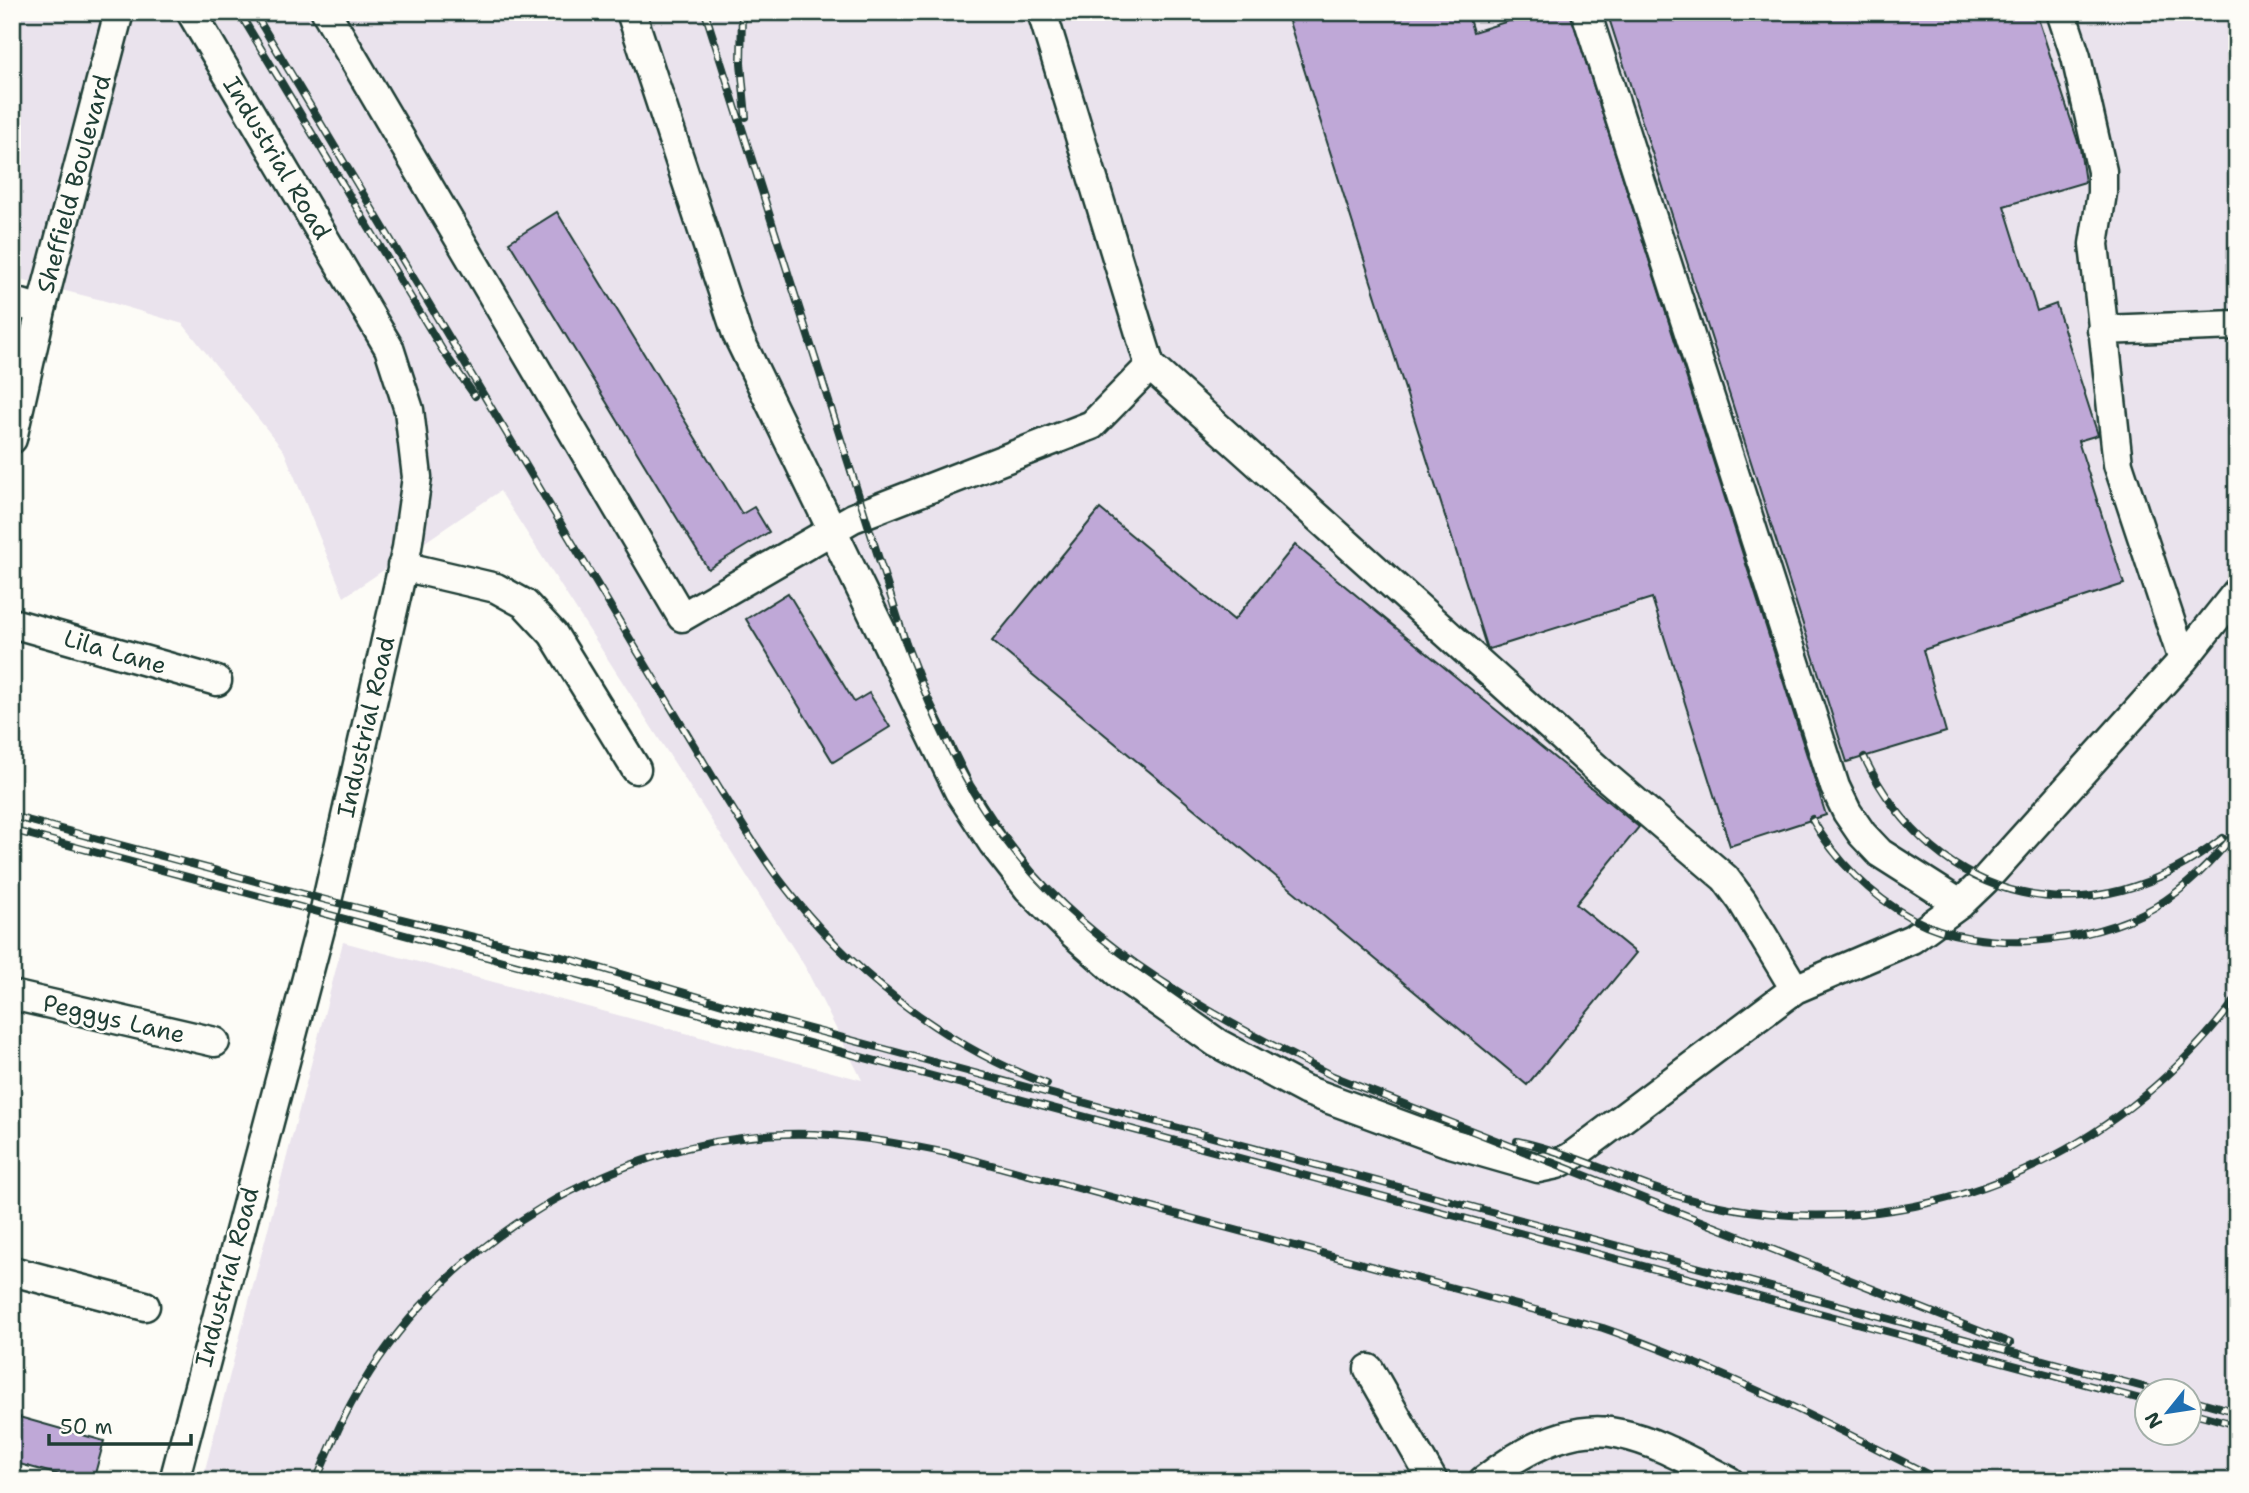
<svg xmlns="http://www.w3.org/2000/svg" width="2249" height="1493" viewBox="0 0 2249 1493" font-family="'Shantell Sans',sans-serif">
  <rect width="100%" height="100%" fill="#fdfcf7"/>
  <filter id="ink" filterUnits="userSpaceOnUse"><feTurbulence type="fractalNoise" baseFrequency=".0143" numOctaves="2"/><feDisplacementMap in="SourceGraphic" scale="14" xChannelSelector="R" yChannelSelector="G"/><feConvolveMatrix kernelMatrix="1 2 1 2 8 2 1 2 1" color-interpolation-filters="sRGB"/></filter>
  <g filter="url(#ink)">
    <!-- built -->
    <path fill="#eae3ed" fill-rule="evenodd" d="M12 12H2237V1481H202L343 942 862 1080 804 965 500 491 344 597 284 451 183 324 102 300 12 278ZM2148 1392H2190V1434H2148Z"/>
    <!-- building -->
    <path fill="#bfa8d7" stroke="#1f3d34" stroke-width="2" d="M1286 12H1467L1473 32 1538 12H1570L1826 815 1730 846 1652 598 1489 649 1486 646Z
      M1607 12H2036L2080 148 2085 182 2004 206 2037 311 2056 304 2098 435 2078 441 2124 584 1923 650 1946 732 1847 762Z
      M557 212 742 514 754 507 769 532 708 569 509 242Z
      M1100 509 1234 620 1295 545 1639 827 1576 904 1636 953 1527 1085 992 641Z
      M788 593 854 702 869 693 890 727 833 762 746 619Z
      M12 1415 104 1441 93 1481H82L12 1462Z"/>
    <g fill="none" stroke-linecap="round" stroke-linejoin="round">
      <!-- minor casing -->
      <g stroke="#1f3d34" stroke-width="33">
        <path id="minor" d="M326 12 682 617 853 518 1092 425 1150 366
          M631 12 737 334 959 791 993 843 1028 888 1074 934 1123 977 1217 1043 1305 1090 1447 1142 1538 1168 1557 1164 1571 1157 1795 989 1912 939 1960 904 1985 880 2183 660 2237 592
          M1042 12 1150 366 1604 775 1725 878 1742 901 1795 989
          M1586 12 1835 787 1847 812 1862 834 1880 853 1960 904
          M2061 12 2076 57 2102 171V193L2094 244 2118 464 2183 660
          M12 301 41 310
          M2102 330 2237 325
          M12 439 41 310 119 12
          M402 566 496 588 525 604 553 634 636 769
          M12 623 217 681
          M12 995 215 1042
          M12 1271 145 1306
          M1369 1369 1433 1481
          M174 1481 324 914 407 548 417 477 409 410 389 348 191 12
          M1483 1481C1520 1452 1572 1422 1621 1434 1659 1442 1694 1464 1729 1481"/>
      </g>
      <!-- minor -->
      <use href="#minor" stroke="#fdfcf7" stroke-width="28"/>
      <!-- rail casing -->
      <g stroke="#1f3d34" stroke-width="8">
        <path id="rail" d="M239 12 443 351 475 396
          M254 12 720 789C739 819 757 850 779 879 847 969 940 1044 1047 1084
          M705 12 906 644C927 699 949 753 980 803 1064 938 1196 1007 1333 1076L2010 1343
          M742 12 741 63 746 117
          M1864 757C1937 908 2092 941 2223 838
          M12 816 326 900 506 945 566 958 784 1022 2162 1392
          M1812 819C1835 860 1871 896 1913 919 1981 955 2090 945 2155 907 2188 887 2213 861 2237 831
          M12 830 2148 1401
          M1517 1141C1583 1155 1642 1190 1709 1204 1914 1248 2112 1164 2237 998
          M2190 1399 2237 1412
          M2190 1412 2237 1425
          M316 1481C330 1448 343 1415 362 1385 450 1239 613 1141 784 1134 839 1132 893 1142 947 1153L1603 1328C1722 1369 1829 1424 1941 1481"/>
      </g>
      <!-- rail -->
      <use href="#rail" stroke="#fdfcf7" stroke-width="5" stroke-dasharray="16" stroke-linecap="butt"/>
    </g>
  </g>
  <g text-anchor="middle" dominant-baseline="central" stroke-width="5" stroke-linejoin="round" paint-order="stroke">
    <!-- street labels -->
    <g font-size="24" fill="#1f3d34" stroke="#fdfcf7">
      <text transform="translate(277 158) rotate(59)">Industrial Road</text>
      <text transform="translate(74 184) rotate(-75)">Sheffield Boulevard</text>
      <text transform="translate(115 652) rotate(16)">Lila Lane</text>
      <text transform="translate(366 727) rotate(-77)">Industrial Road</text>
      <text transform="translate(114 1019) rotate(13)">Peggys Lane</text>
      <text transform="translate(227 1277) rotate(-75)">Industrial Road</text>
    </g>
  </g>
  <!-- margin -->
  <rect width="2249" height="1493" fill="none" stroke="#fdfcf7" stroke-width="42"/>
  <rect x="21" y="21" width="2207" height="1451" fill="none" stroke="#1f3d34" stroke-width="2.5" filter="url(#ink)"/>
  <!-- north arrow -->
  <g transform="translate(2168 1412) rotate(240)"><circle r="33" fill="#fdfcf7" stroke="#a4b0a9" stroke-width="2"/>
  <path d="M0-5L12 26L0 18L-12 26Z" fill="#1f6fb2"/>
  <text y="-10" font-size="19" font-weight="bold" text-anchor="middle" fill="#1f3d34">N</text>
  </g>
  <!-- scale -->
  <path d="M49 1434v10h142v-10" fill="none" stroke="#1f3d34" stroke-width="3.5"/>
  <text x="60" y="1434" font-size="21" fill="#1f3d34" stroke="#fdfcf7" stroke-width="5" paint-order="stroke">50 m</text>
</svg>
